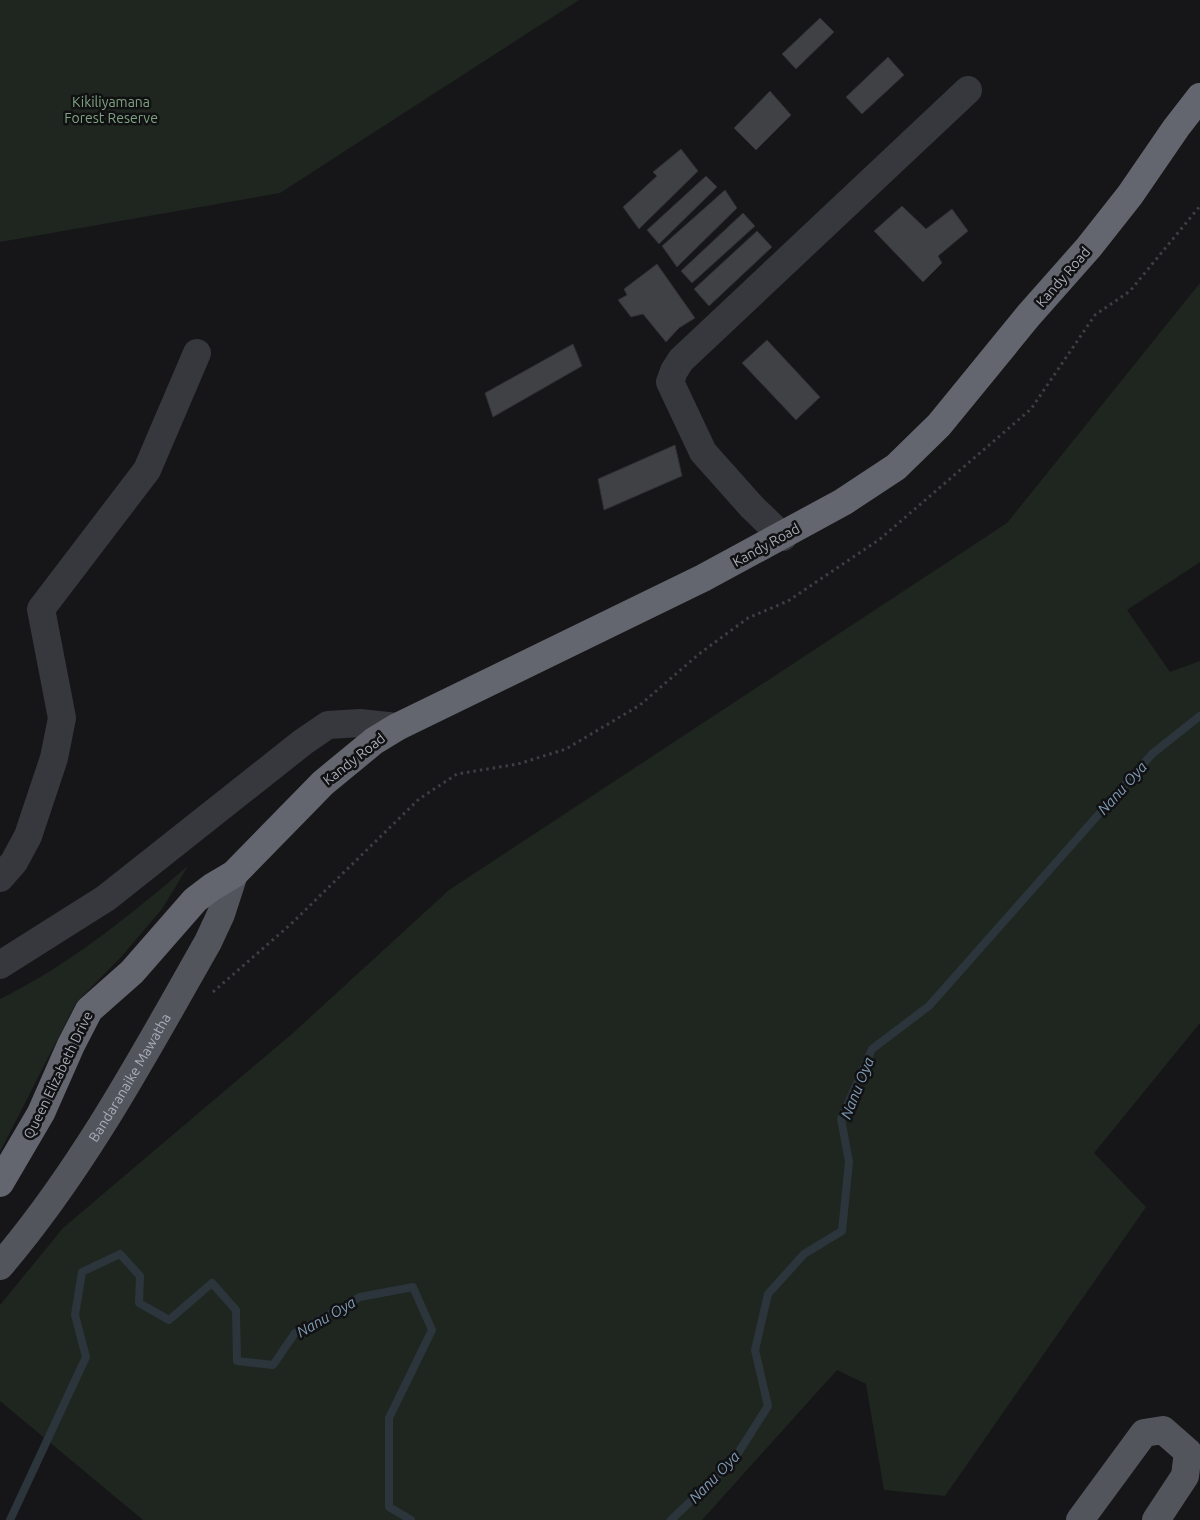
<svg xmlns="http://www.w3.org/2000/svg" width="1200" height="1520" viewBox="0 0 1200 1520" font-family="Ubuntu,sans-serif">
  <rect width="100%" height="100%" fill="#161618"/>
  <!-- green -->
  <path fill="#1e261f" d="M0 0H579L280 193 0 242Z
    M1200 283V562L1127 610 1170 672 1200 661V1023L1094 1153 1146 1207 945 1496 884 1490 866 1384 837 1370 702 1520H143L0 1401V1305L63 1228 293 1033 449 890 1007 523Z
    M188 866 162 909 121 957 76 1003 0 1152V999C69 965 129 916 188 866Z"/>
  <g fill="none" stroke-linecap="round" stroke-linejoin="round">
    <!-- stream -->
    <path stroke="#2c353c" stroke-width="8" d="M10 1520 86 1357 75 1315 82 1272 120 1254 140 1276 139 1303 169 1320 212 1283 236 1310 237 1361 273 1365 295 1333 360 1297 413 1287 432 1330 389 1418V1507L411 1520
      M671 1520 733 1461 768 1406 755 1350 768 1294 804 1254 842 1231 849 1162 841 1119 872 1049 929 1006 1152 754 1200 716"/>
  </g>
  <!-- building -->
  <path fill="#404145" stroke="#303034" d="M820 18 834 32 796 69 782 54Z
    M888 57 904 75 862 114 846 97Z
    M770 91 791 115 756 150 734 128Z
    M681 149 698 171 639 229 623 207 657 176 653 172Z
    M706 176 717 187 659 244 647 230Z
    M725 190 737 208 677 267 662 246Z
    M902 206 926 229 952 209 968 231 938 256 942 263 923 282 874 231Z
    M743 213 755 226 692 283 681 271Z
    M757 231 772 247 709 306 694 289Z
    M657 264 695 318 679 328 666 342 643 314 631 317 618 300 627 295 624 289Z
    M767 340 820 397 796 420 742 363Z
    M573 344 582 366 493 417 485 393Z
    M675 445 682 476 604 510 598 479Z"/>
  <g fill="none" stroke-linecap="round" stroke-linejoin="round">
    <!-- path -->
    <path stroke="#3d3f44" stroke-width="3" stroke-dasharray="2.5 4" stroke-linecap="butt" d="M213 992 291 924 419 799 457 774 518 764 566 749 640 705 699 654 748 618 788 601 880 539 1031 409 1095 315 1130 291 1200 206"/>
    <!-- minor -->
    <path stroke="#37383d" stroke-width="28" d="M783 537 752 507 703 452 670 382 674 371 681 360 968 90
      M0 878 14 862 28 836 54 758 62 718 41 609 147 470 197 353
      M0 965 106 898 303 742 328 725 360 723 397 727"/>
    <!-- major -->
    <g stroke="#53555c" stroke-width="28">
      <path id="s1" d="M0 1266C83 1169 145 1053 208 942L221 914 234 874"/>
      <path d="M1080 1520 1144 1433 1163 1430 1188 1452 1185 1476 1156 1520"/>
    </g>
    <!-- highway -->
    <path stroke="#63666e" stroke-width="28" d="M0 1183 41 1113 71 1045 89 1010 132 972 195 900 212 887 234 874 323 783 374 741 397 727 703 578 843 502 896 467 939 425 1028 316 1089 247 1130 195 1176 128 1200 97"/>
  </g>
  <g text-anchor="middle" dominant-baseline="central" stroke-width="5" stroke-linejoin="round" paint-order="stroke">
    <!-- park labels -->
    <g font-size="14" fill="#7fa381" stroke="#111113">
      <text x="111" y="102">Kikiliyamana<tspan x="111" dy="16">Forest Reserve</tspan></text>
    </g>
    <!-- street labels -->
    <g font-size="14" fill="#a8adb8" stroke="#111113">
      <text transform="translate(1063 277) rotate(-49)">Kandy Road</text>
      <text transform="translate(766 545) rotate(-29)">Kandy Road</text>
      <text transform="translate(354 759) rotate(-38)">Kandy Road</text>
      <text transform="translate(58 1075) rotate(-64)">Queen Elizabeth Drive</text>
      <text stroke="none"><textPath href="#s1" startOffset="229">Bandaranaike Mawatha</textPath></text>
    </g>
    <!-- water labels -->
    <g font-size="15" font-style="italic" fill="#7f9bb3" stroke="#111113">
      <text transform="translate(1122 788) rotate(-48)">Nanu Oya</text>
      <text transform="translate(857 1088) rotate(-68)">Nanu Oya</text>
      <text transform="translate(326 1317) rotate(-30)">Nanu Oya</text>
      <text transform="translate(714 1477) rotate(-46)">Nanu Oya</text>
    </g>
  </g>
</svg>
